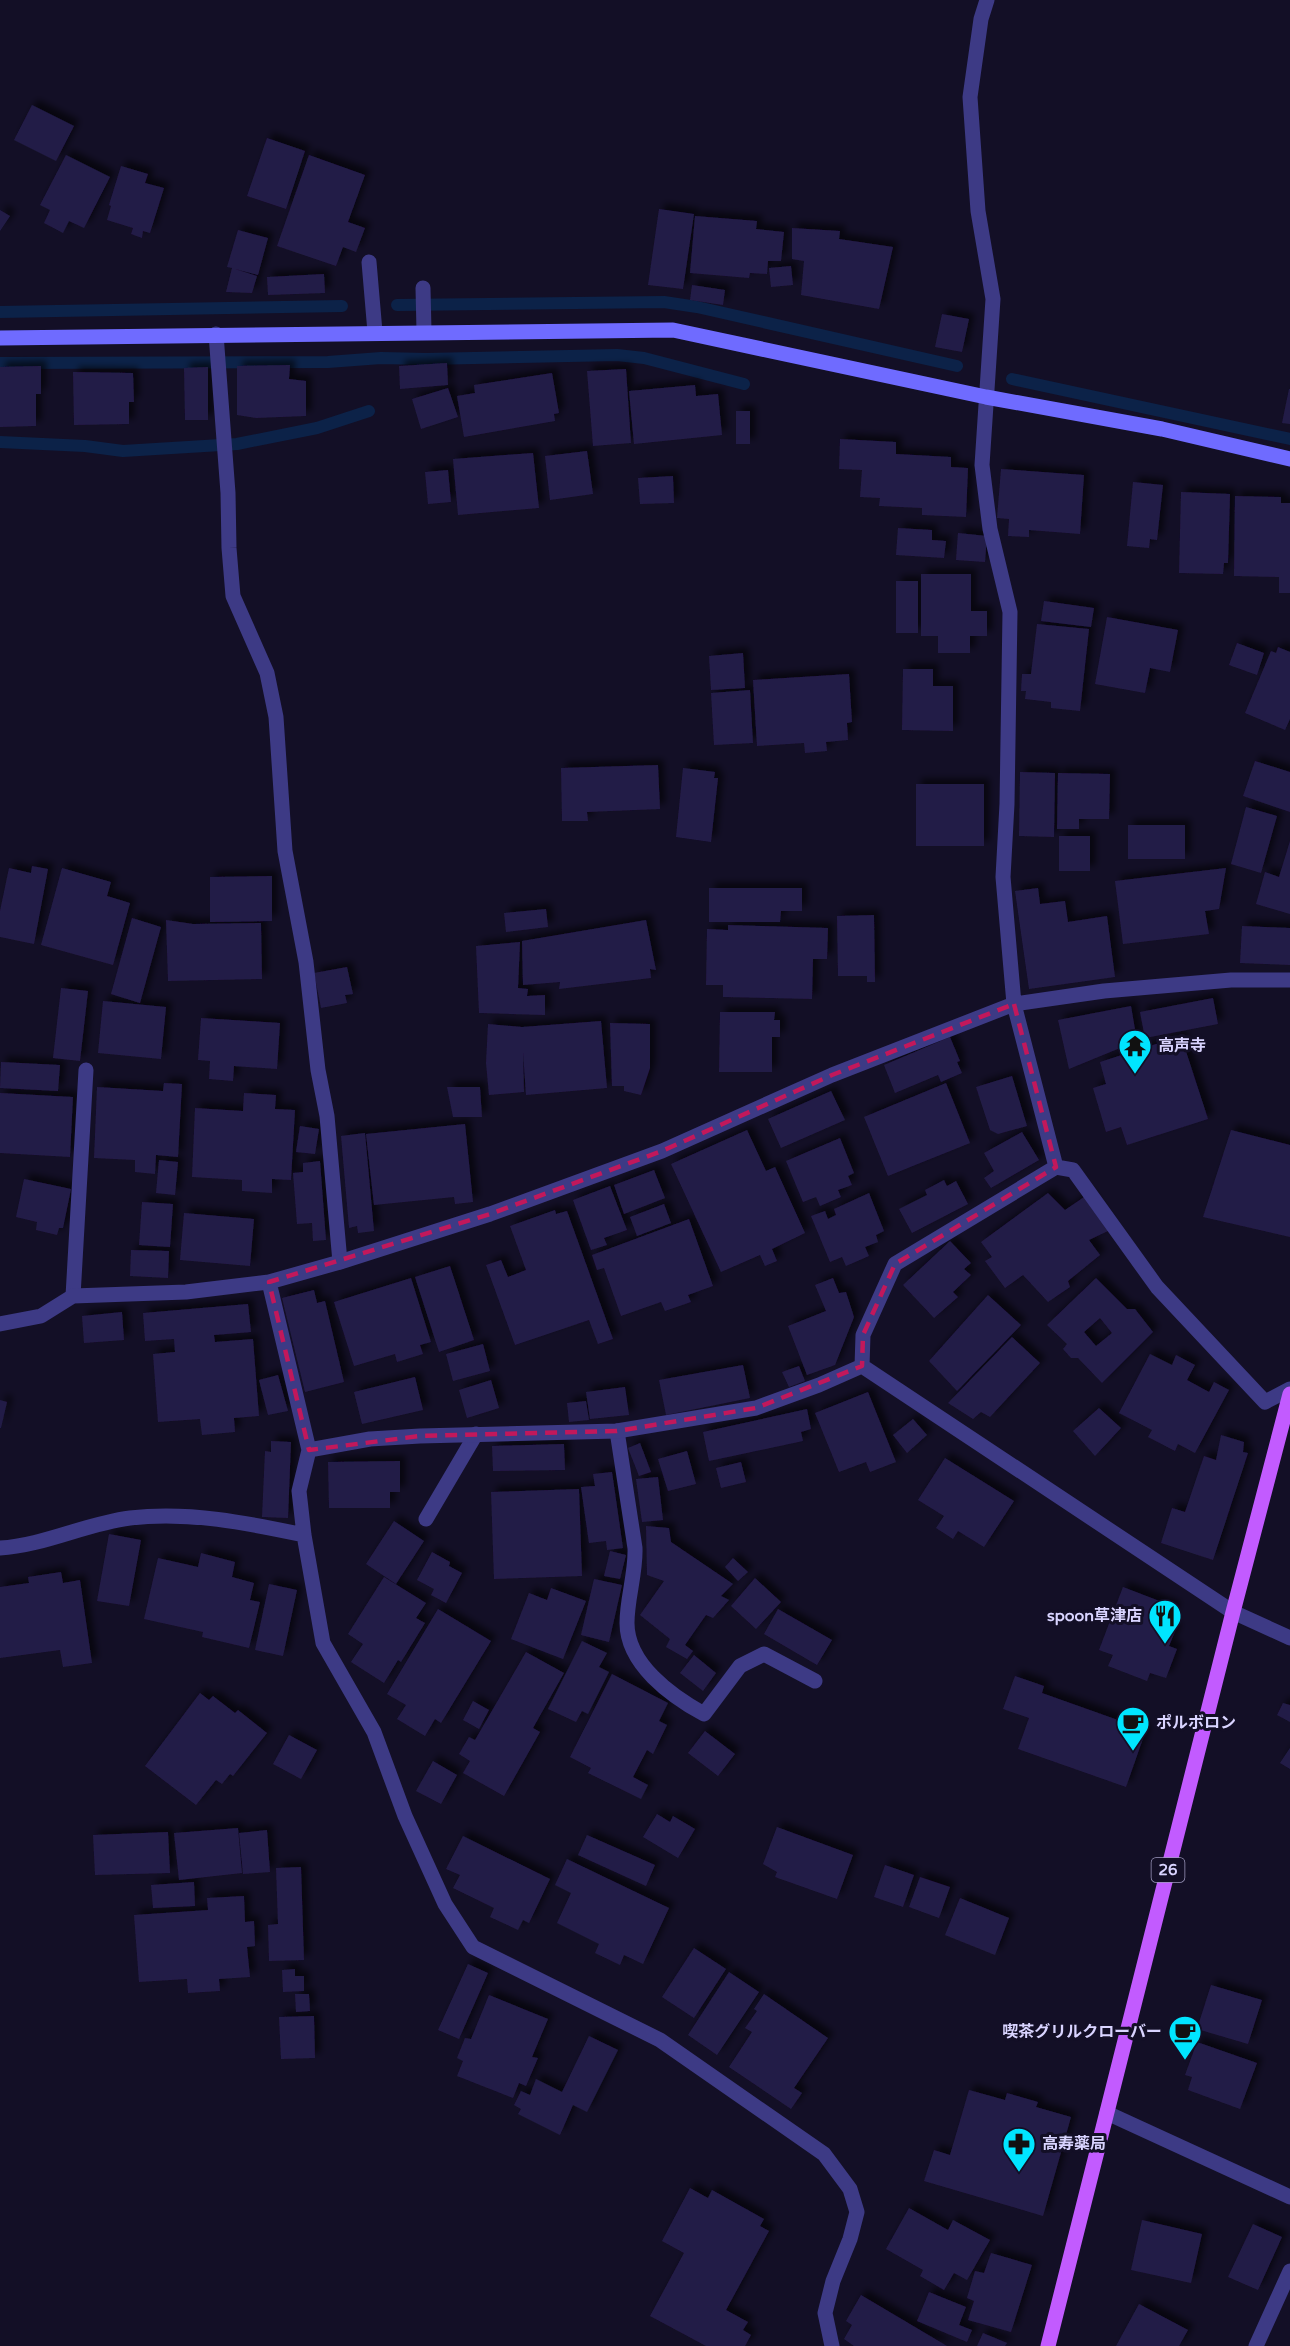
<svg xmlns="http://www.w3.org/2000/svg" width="1290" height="2346" viewBox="0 0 1290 2346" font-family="'Varela Round','Noto Sans JP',sans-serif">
  <defs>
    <filter id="shadow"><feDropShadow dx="5.5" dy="-5.5" stdDeviation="3" flood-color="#0009"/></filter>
  </defs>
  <rect width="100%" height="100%" fill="#130f26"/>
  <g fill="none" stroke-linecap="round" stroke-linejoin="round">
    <!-- stream -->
    <path stroke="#0c2248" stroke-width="12" d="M397 305 664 302 697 307 957 366
      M0 312 342 306
      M0 363 328 362 381 358 426 359 617 355 644 358 744 384
      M1012 379 1290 439
      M0 442 85 446 123 451 237 444 317 428 369 411"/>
  </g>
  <!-- building -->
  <path fill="#241b47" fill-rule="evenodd" filter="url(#shadow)" d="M32 105 74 126 56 161 14 140Z
    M267 138 305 151 286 209 247 196Z
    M66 155 110 177 84 228 69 221 63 233 44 223 50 210 40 205Z
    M309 155 365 175 348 222 365 228 356 252 343 247 336 266 277 246Z
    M121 166 148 174 145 183 164 188 150 233 143 231 142 238 131 234 133 228 107 220 111 206 109 205Z
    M659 209 694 214 683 289 648 285Z
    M0 210 10 216 0 231Z
    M695 216 757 221 756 229 784 232 781 261H768L767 274 750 273 749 278 690 273Z
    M792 228 840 231 839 239 893 247 879 309 801 295 804 261 792 259Z
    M238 230 268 238 258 275 235 269 257 276 252 293 226 292 232 268 227 267Z
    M791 266 793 285 771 287 769 268Z
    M324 274 325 293 268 295 267 277Z
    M692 285 725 290 723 305 690 300Z
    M942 314 969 319 962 352 935 347Z
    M447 363 448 385 400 389 399 366Z
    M290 365 289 379 306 381V416L256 418 237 415V366Z
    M41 366V394H36V426L0 427V367Z
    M208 367V420H185L184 368Z
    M626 369 631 443 593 446 587 371Z
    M73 372 133 373 134 402H129V424L74 425Z
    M552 373 559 413 554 414 555 421 464 437 457 396 475 393 474 385Z
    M695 385 696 396 718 394 722 435 634 444 629 391Z
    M448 388 458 417 421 429 412 399Z
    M1289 389H1290V424L1282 423Z
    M736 411H750V444H736Z
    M840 439 896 442V454L951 457V467L968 468 966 517 922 515V508L879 506 880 498 860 497 862 470 839 469Z
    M587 451 593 494 550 500 545 456Z
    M533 453 539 508 458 515 453 459Z
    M1001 469 1084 475 1080 534 1029 530V537L1008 536 1009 519 997 518Z
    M448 470 451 502 428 504 425 472Z
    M673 476 674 503 640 504 638 478Z
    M1133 482 1163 485 1157 540 1150 539 1149 548 1127 546Z
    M1181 492 1230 494 1228 563H1224L1223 574 1179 573Z
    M1235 496 1281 497V503H1290V593H1279V577L1234 576Z
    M898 528 932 530V540L946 541 944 558 896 555Z
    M958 533 987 536 985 562 956 560Z
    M921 574H971V611H987V636H970V653H938V636H921Z
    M896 581H918V633H896Z
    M1044 601 1094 608 1091 627 1041 621Z
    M1107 617 1178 630 1170 672 1150 668 1145 693 1095 684Z
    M1037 624 1089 629 1080 711 1051 708V702L1025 699 1026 691H1021L1022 674H1031Z
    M1237 643 1264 653 1257 675 1229 665Z
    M1278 647 1290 652V719L1285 730 1245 713 1271 651 1276 653Z
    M743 653 745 688 711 690 709 656Z
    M903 669H933V686H953V731L902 730Z
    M849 674 852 722 847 723 848 740 826 742 827 751 805 753 804 743 757 746 753 680Z
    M750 690 753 743 714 745 711 693Z
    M1255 761 1290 772V812L1243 796Z
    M658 765 660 809 587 812 588 821H562L561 768Z
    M683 768 715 772 714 778H718L711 842 676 837Z
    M1020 772 1055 773 1054 837 1019 836Z
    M1058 773 1110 774 1109 819H1079V829H1057Z
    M916 784H984V846H916Z
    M1246 807 1277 816 1261 873 1231 864Z
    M1128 825H1185V859H1128Z
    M1059 836H1090V871H1059Z
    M1290 841V914L1256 904 1265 872 1279 877Z
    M32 866 48 869 34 944 0 937V911L9 868 31 873Z
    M62 868 111 882 107 896 130 903 113 965 41 945Z
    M1226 868 1219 909 1205 911 1209 934 1123 944 1115 881Z
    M272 876V921L210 922V877Z
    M709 888H802V911H781L780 922H709Z
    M1038 888 1040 904 1065 901 1068 922 1107 916 1115 977 1029 989 1015 891Z
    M546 909 548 927 506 932 504 913Z
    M874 915 875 982H867V976H838L837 916Z
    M132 918 161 927 140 1003 111 994Z
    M166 920 193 924 261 923 262 979 168 981Z
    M646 920 656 970 650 969 651 978 559 989 560 982 523 985 522 941Z
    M728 925 828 928 827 959H813L812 999 723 997V985H706L707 929 728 930Z
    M1242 926 1290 928V965L1240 963Z
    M520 942 518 988 528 989 527 996 545 995V1015L479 1013 476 946Z
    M347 967 353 994 345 995 347 1003 321 1008 314 973Z
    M61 988 88 991 80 1061 53 1058Z
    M1213 998 1218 1024 1145 1038 1140 1012Z
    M103 1001 166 1007 161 1059 98 1053Z
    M1131 1006 1137 1041 1069 1069 1058 1020Z
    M720 1012H775L774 1020H780V1037H772V1072H719Z
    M201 1018 280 1023 277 1069 234 1066 233 1081 209 1079 210 1061 198 1060Z
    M601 1021 607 1088 526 1095 523 1052 524 1092 489 1095 486 1063 488 1024 522 1027Z
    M610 1023 650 1024V1068L641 1095 624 1091V1086H612Z
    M1181 1036 1208 1119 1127 1145 1121 1127 1106 1132 1093 1088 1106 1084 1100 1062Z
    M950 1037 960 1061 957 1062 962 1073 941 1082 938 1075 895 1093 884 1065Z
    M1 1062 60 1065 58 1091 0 1088Z
    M1012 1076 1027 1126 998 1134 990 1130 976 1087Z
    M164 1083 182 1084 178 1157 156 1155 155 1174 135 1172V1160L94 1158 97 1087 163 1091Z
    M946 1083 970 1143 888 1176 864 1117Z
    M447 1087H480L482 1117H453Z
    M831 1091 845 1120 781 1148 768 1119Z
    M0 1093 73 1097 70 1157 0 1153Z
    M244 1093 276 1095 275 1109 295 1110 291 1180 272 1179V1193L242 1191V1180L192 1177 195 1108 243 1111Z
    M465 1124 473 1202 455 1204 454 1197 374 1205 366 1134Z
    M300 1126 319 1129 315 1154 296 1152Z
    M747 1130 766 1171 775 1167 805 1233 772 1249 777 1261 765 1266 760 1255 721 1272 671 1164Z
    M1231 1130 1290 1145V1237L1203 1217Z
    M1022 1132 1039 1160 991 1188 984 1178 994 1171 984 1153Z
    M365 1133 374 1231 358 1233 357 1226 349 1228 341 1136Z
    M840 1138 854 1173 848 1176 852 1185 838 1190 841 1197 820 1206 816 1197 803 1202 786 1161Z
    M159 1160 178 1162 175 1195 156 1193Z
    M320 1161 326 1240 313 1241 312 1223 297 1224 293 1173 303 1172V1163Z
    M654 1170 665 1198 624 1214 614 1185Z
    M24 1179 71 1189 63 1228H59L57 1235 36 1230 37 1222 16 1217Z
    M944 1180 947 1186 956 1181 968 1204 912 1233 899 1209 927 1195 925 1190Z
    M610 1186 627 1230 604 1238 607 1245 591 1250 573 1200Z
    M869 1193 884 1231 876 1235 878 1242 865 1247 869 1256 846 1266 842 1257 830 1262 811 1216 825 1211 828 1219 836 1215 834 1209Z
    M1048 1193 1065 1210 1087 1195 1110 1230 1089 1240 1100 1255 1068 1281 1070 1287 1048 1302 1023 1275 1005 1288 985 1261 992 1257 981 1242Z
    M142 1202 173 1204 170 1247 139 1245Z
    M664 1204 671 1223 637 1236 630 1217Z
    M555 1210 556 1214 567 1211 613 1339 598 1344 589 1320 515 1345 486 1265 501 1260 508 1277 526 1270 510 1226Z
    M184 1213 254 1219 250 1266 180 1260Z
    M689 1219 713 1286 688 1295 691 1302 665 1311 661 1302 621 1316 604 1268 597 1270 592 1255Z
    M950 1241 971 1263 964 1269 971 1275 953 1292 958 1297 934 1318 903 1285Z
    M131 1250 169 1251 168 1278 130 1276Z
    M450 1266 474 1340 439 1352 415 1277Z
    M411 1278 431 1342 420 1345 423 1354 397 1362 395 1354 354 1366 334 1302Z
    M833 1278 839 1293 846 1292 854 1317 835 1365 807 1375 788 1326 826 1311 815 1285Z
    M1096 1278 1127 1309H1135L1153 1332 1102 1383 1078 1358H1071L1063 1349 1067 1344 1047 1325ZM1100 1318 1112 1333 1096 1346 1084 1332Z
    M314 1290 317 1303 325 1301 344 1382 305 1392 282 1298Z
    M988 1295 1021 1325 957 1391 929 1361Z
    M248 1304 251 1332 214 1335 215 1342 253 1339 259 1416 234 1418 235 1432 202 1435 200 1419 158 1422 153 1354 175 1352 174 1339 145 1341 143 1313Z
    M122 1312 124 1340 84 1343 82 1316Z
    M1012 1337 1040 1363 990 1417 981 1412 973 1419 948 1403Z
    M483 1344 490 1371 453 1381 446 1354Z
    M1150 1354 1172 1365 1176 1355 1195 1365 1187 1380 1209 1392 1214 1382 1229 1390 1195 1453 1178 1444 1175 1451 1148 1437 1152 1430 1119 1413Z
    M743 1365 750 1398 666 1415 659 1380Z
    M799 1366 805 1381 789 1387 782 1372Z
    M278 1375 288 1411 268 1415 259 1380Z
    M415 1377 423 1410 362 1424 354 1392Z
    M491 1380 499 1408 467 1418 459 1390Z
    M625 1387 629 1415 590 1419 586 1392Z
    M868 1392 896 1462 870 1472 866 1462 839 1472 815 1413Z
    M0 1400 7 1402 1 1428H0Z
    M586 1401 589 1420 569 1422 567 1403Z
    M1099 1408 1121 1428 1095 1456 1073 1431Z
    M807 1409 811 1429 801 1432 803 1441 709 1461 703 1432Z
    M913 1419 927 1435 907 1453 893 1435Z
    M1221 1435 1244 1442 1243 1452 1248 1453 1213 1560 1161 1543 1172 1508 1185 1512 1204 1456 1216 1460Z
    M271 1441 291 1442 288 1518 262 1517 265 1451 271 1452Z
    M640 1443 651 1472 639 1476 628 1448Z
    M564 1444 565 1470 493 1471 492 1446Z
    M687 1451 696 1484 668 1491 658 1459Z
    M945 1458 1014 1501 984 1547 958 1531 953 1539 936 1528 944 1516 918 1500Z
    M400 1461V1492H390V1508H329L328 1462Z
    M741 1462 746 1482 721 1488 716 1468Z
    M612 1472 623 1548 607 1550 606 1541 589 1543 581 1487 595 1486 593 1474Z
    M658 1477 663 1520 642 1522 636 1479Z
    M579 1489 582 1576 494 1579 491 1492Z
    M394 1521 424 1541 396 1584 366 1564Z
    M646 1526 669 1528 671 1542 733 1584 721 1596 729 1600 713 1618 706 1615 685 1645 693 1651 687 1659 666 1647 670 1639 640 1615 664 1581 647 1575Z
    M109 1534 141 1540 129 1606 97 1601Z
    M610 1551 626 1555 620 1579 604 1576Z
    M432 1552 450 1562 449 1566 462 1573 446 1603 431 1595 434 1589 417 1580Z
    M201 1553 235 1562 232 1577 254 1583 250 1600 260 1602 249 1648 202 1637 203 1632 144 1619 158 1558 198 1567Z
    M733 1558 748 1572 738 1581 725 1567Z
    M61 1572 63 1583 80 1580 92 1663 63 1667 60 1650 0 1658V1587L29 1583 28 1577Z
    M384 1577 426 1603 416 1618 425 1623 401 1662 398 1660 384 1683 351 1662 363 1644 348 1634Z
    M755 1578 781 1602 756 1629 731 1606Z
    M594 1579 622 1585 609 1642 581 1635Z
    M269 1584 297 1590 283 1656 255 1650Z
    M1123 1587 1175 1607 1168 1626 1176 1629 1169 1646 1177 1649 1166 1678 1150 1673 1147 1681 1108 1666 1113 1655 1099 1650Z
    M551 1588 586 1601 563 1659 511 1639 529 1593 547 1600Z
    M438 1609 491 1641 441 1723 435 1719 425 1736 397 1719 406 1705 387 1694Z
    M778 1609 832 1640 817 1665 764 1634Z
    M582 1641 607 1653 599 1667 609 1672 588 1714 582 1711 576 1722 548 1709Z
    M526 1652 564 1673 533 1728 540 1732 504 1796 463 1773 470 1761 459 1754 469 1737 475 1740Z
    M694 1655 716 1673 703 1691 680 1673Z
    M612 1674 668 1703 659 1721 667 1725 653 1754 647 1750 633 1777 648 1785 641 1799 588 1773 591 1768 570 1757Z
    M1015 1676 1044 1686 1042 1693 1146 1730 1126 1787 1018 1749 1029 1718 1003 1709Z
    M200 1693 209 1700 213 1696 235 1713 238 1710 267 1733 233 1776 230 1774 222 1784 216 1780 196 1805 145 1766Z
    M473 1701 489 1710 479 1729 463 1720Z
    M1283 1703 1290 1705V1722L1277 1715Z
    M705 1731 735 1754 718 1776 688 1753Z
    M289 1735 317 1750 301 1779 273 1764Z
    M1290 1748V1769L1280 1763Z
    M433 1761 457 1775 441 1804 416 1791Z
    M657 1814 670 1822 673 1816 695 1829 678 1858 643 1837Z
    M777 1827 853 1855 837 1899 775 1877 777 1872 763 1864Z
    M238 1828 242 1873 179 1880 174 1833Z
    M267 1830 270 1872 243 1874 239 1833Z
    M168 1832 170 1873 95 1875 93 1835Z
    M587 1835 655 1865 646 1886 578 1855Z
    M463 1836 550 1879 529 1923 523 1920 518 1930 490 1917 494 1908 453 1888 460 1875 446 1869Z
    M567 1859 669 1908 643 1964 624 1955 620 1965 595 1953 599 1944 557 1923 571 1893 555 1885Z
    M885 1865 914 1875 903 1907 874 1897Z
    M301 1867 304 1960 269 1961 268 1925 278 1924 276 1868Z
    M920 1877 950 1887 939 1918 909 1907Z
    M194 1882 195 1906 153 1908 151 1885Z
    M244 1896 245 1922 254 1921 255 1946 247 1947 250 1977 219 1979 220 1991 188 1993 187 1979 139 1982 134 1915 208 1910 207 1898Z
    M960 1898 1009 1918 995 1955 945 1935Z
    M694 1948 726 1969 694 2018 662 1997Z
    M468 1964 488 1973 459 2039 438 2030Z
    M295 1969V1976H304V1991L283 1992 282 1970Z
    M729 1972 759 1992 717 2055 688 2035Z
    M1211 1985 1262 2000 1248 2044 1197 2029Z
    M295 1994H309L310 2011 296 2012Z
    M764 1994 828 2038 794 2088 802 2093 791 2109 729 2067 752 2032 745 2028 757 2011 754 2009Z
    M489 1995 548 2019 532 2057 538 2058 526 2086 519 2083 513 2098 457 2076 463 2061 457 2058 465 2038 471 2039Z
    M314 2016 315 2058 281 2059 279 2017Z
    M589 2036 618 2050 587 2112 573 2105 560 2135 518 2114 521 2109 514 2105 521 2091 530 2095 536 2079 562 2092Z
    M1197 2042 1257 2063 1240 2109 1188 2090 1192 2077 1185 2075Z
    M969 2090 1005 2100 1007 2093 1038 2102 1036 2107 1071 2117 1043 2216 924 2181 934 2150 950 2155Z
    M690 2188 708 2198 712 2190 764 2219 760 2226 769 2231 726 2310 748 2322 743 2330 751 2335 745 2346H706L650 2316 684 2253 662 2241Z
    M909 2208 948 2230 953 2220 990 2240 967 2280 954 2273 944 2290 920 2276 923 2270 886 2249Z
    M1142 2220 1202 2234 1191 2283 1131 2270Z
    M1253 2224 1282 2237 1258 2290 1228 2277Z
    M991 2253 1032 2265 1011 2332 968 2320 974 2301 967 2298 975 2271 984 2273Z
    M929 2292 966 2307 959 2325 972 2330 967 2342 917 2321Z
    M861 2295 947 2346H854L844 2339 852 2325 846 2321Z
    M1139 2304 1188 2330 1179 2346H1116Z
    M983 2333 1007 2343 1005 2346H977Z"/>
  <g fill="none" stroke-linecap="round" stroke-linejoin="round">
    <!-- lane -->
    <path stroke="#3d3a85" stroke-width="15" d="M369 262 375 332
      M423 288 424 331
      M216 334 228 493 229 548 233 596 267 673 276 717 285 851 306 962 318 1070 327 1116 340 1262
      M73 1296 86 1070
      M617 1431 635 1548C636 1573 627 1598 627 1623 627 1664 671 1696 704 1714L740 1666 764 1654 815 1681
      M426 1519 476 1434
      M1256 2346 1290 2271"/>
    <!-- street -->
    <path stroke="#3d3a85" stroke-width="15" d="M1056 1167 1073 1170 1157 1287 1265 1402 1290 1389
      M269 1282 309 1450
      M0 1324 41 1316 73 1296 186 1292 269 1282 340 1262 490 1214 662 1151 832 1075 1014 1004 1104 991 1231 980H1290
      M862 1366 863 1335 895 1264 1056 1167 1014 1004 1003 877 1007 804 1010 612 990 529 982 465 993 299 978 211 970 97 981 19 987 0
      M862 1366 1233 1612 1290 1638
      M0 1548C42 1546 88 1523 130 1518 189 1511 247 1523 304 1535
      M1107 2113 1290 2197
      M832 2346 825 2313 833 2281 850 2239 857 2212 850 2189 824 2154 660 2040 473 1947 445 1904 405 1816 374 1732 323 1643 304 1535 299 1491 309 1450 370 1439 420 1436 617 1431 756 1408 819 1385 862 1366"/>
    <!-- secondary -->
    <path stroke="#6f6bff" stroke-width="15" d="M0 338 673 330 986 397 1162 429 1290 459"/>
    <!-- primary -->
    <path stroke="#c25bff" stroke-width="15" d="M1048 2346 1233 1612 1290 1394"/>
  </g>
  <!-- marked area -->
  <path fill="none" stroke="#c2185b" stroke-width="4.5" stroke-dasharray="12 8" stroke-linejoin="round" d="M1014 1004 1056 1167 895 1264 863 1335 862 1366 756 1408 617 1431 420 1436 309 1450 269 1282 490 1214 662 1151 832 1075Z"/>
  <!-- icons -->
  <defs>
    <g id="temple-pin" transform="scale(1.725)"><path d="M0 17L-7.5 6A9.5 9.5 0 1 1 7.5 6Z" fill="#00e5ff" stroke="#130f26"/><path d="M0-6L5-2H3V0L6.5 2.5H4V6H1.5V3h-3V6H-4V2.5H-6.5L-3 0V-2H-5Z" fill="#111"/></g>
    <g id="restaurant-pin" transform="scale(1.725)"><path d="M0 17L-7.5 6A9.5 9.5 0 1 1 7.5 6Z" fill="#00e5ff" stroke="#130f26"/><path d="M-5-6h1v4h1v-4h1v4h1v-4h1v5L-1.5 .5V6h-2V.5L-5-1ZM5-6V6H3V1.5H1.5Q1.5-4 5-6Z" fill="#111"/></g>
    <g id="cafe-pin" transform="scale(1.725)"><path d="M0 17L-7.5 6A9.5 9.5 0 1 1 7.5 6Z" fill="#00e5ff" stroke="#130f26"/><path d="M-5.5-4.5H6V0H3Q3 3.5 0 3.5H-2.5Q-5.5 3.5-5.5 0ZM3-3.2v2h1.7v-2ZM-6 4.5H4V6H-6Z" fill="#111"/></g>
    <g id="pharmacy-pin" transform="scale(1.725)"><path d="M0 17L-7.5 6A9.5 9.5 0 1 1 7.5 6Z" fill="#00e5ff" stroke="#130f26"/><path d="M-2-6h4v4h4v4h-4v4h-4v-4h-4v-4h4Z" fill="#111"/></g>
  </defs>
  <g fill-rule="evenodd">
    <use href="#temple-pin" x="1135" y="1046"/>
    <use href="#restaurant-pin" x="1165" y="1616"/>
    <use href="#cafe-pin" x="1133" y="1723"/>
    <use href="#cafe-pin" x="1185" y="2032"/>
    <use href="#pharmacy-pin" x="1019" y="2144"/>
  </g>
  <g text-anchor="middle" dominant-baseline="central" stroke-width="6" stroke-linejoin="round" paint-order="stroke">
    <!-- shield labels -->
    <rect fill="#130f26" stroke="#9e99be" stroke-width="1.5" x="1151.5" y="1858" width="33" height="24" rx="4.5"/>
    <g font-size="15" font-weight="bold" fill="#d9d4ff">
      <text x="1168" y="1870">26</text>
    </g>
    <!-- poi labels -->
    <g font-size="16" font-weight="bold" fill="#d9d4ff" stroke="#130f26" text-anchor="start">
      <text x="1158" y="1046">高声寺</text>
      <text x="1142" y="1616" text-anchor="end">spoon草津店</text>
      <text x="1156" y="1723">ポルボロン</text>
      <text x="1162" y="2032" text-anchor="end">喫茶グリルクローバー</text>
      <text x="1042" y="2144">高寿薬局</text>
    </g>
  </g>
</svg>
